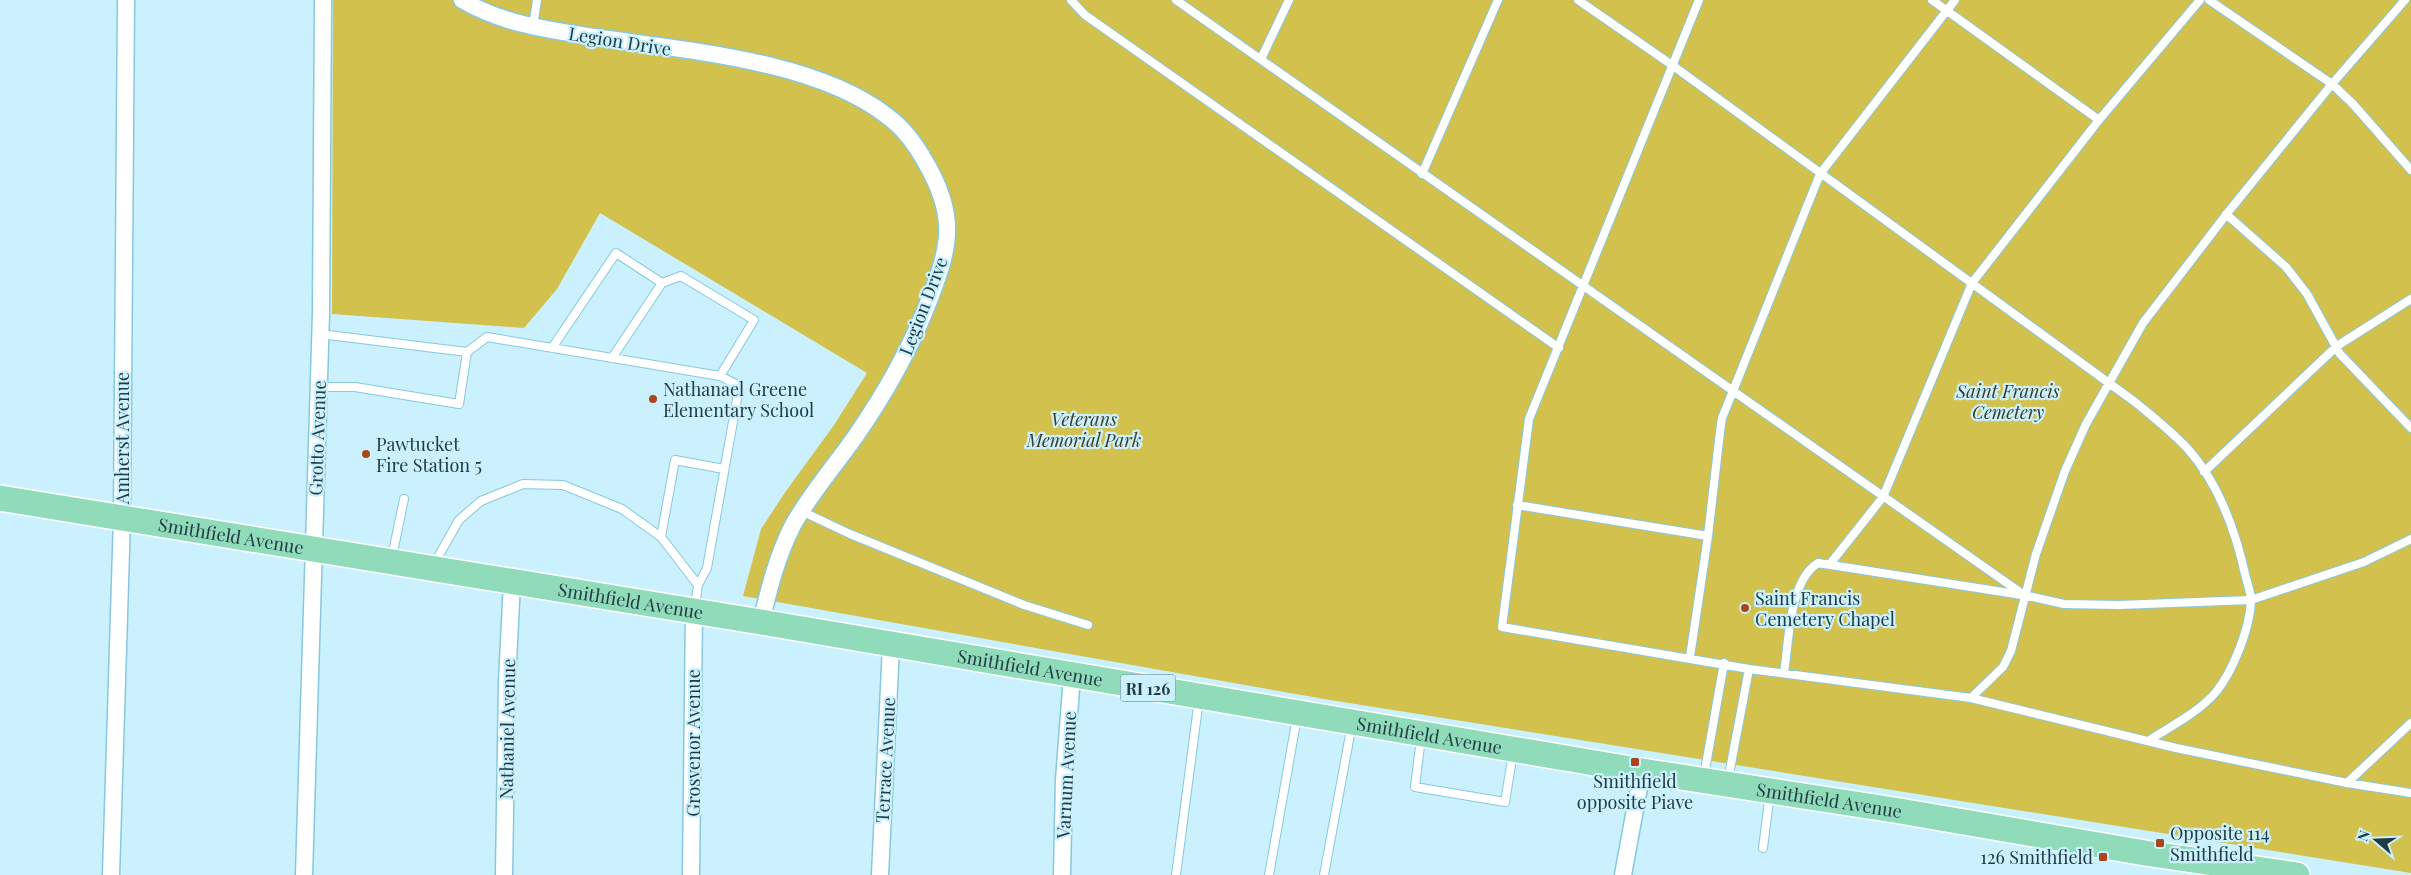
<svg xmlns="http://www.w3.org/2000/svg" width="2411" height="875" viewBox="0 0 2411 875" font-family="'Playfair Display',serif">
  <rect width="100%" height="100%" fill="#cbf1fe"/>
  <!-- green -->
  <path fill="#d3c14d" d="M333 0H2411V873L1324 699 743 596 761 529 786 491 834 425 867 373 600 213 557 289 524 328 332 314Z"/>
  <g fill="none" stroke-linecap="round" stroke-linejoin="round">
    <!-- service casing -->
    <g stroke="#87c8dd" stroke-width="10">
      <path id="service" d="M1071 0 1085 15 1559 348
        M1176 0 2024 595 2064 604 2119 605 2251 600 2364 562 2411 539
        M1578 0 1672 65 2135 402C2153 417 2171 431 2187 448 2219 483 2236 532 2246 578 2248 585 2251 594 2251 601 2250 628 2233 671 2216 692 2198 713 2171 726 2148 741
        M1699 0 1529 419 1502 627 1749 669 1971 698 2176 748 2347 783 2411 793
        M1932 0 2099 120
        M2209 0 2332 84 2353 104 2411 170
        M533 26 537 0
        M1261 59 1289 0
        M1422 174 1498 0
        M2226 214 2286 267 2307 294 2340 354 2411 428
        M662 283 681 276 754 320 720 376
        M552 348 616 253 662 283 612 358
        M467 352 487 337 720 376 736 384 737 399 707 568 698 585 695 607
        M319 387H355L459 404 467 352 320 334
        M2204 472 2337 346 2411 299
        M1517 505 1708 536
        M801 511 850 534 1024 605 1088 625
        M661 537 675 460 724 469
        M392 557 404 499
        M434 564 459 520 481 501 523 484 563 485 622 509 661 537 698 585
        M1830 564 1883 497 1972 283 2099 120 2200 0
        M1690 657 1708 536 1720 432 1722 418 1733 391 1820 174 1955 0
        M1784 673C1789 641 1789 581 1818 563L2022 595
        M1971 698 2003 667 2011 651 2036 554 2065 471 2086 424 2143 323 2229 211 2332 84 2405 0
        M1421 738 1415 787 1505 802 1513 753
        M1704 776 1724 663
        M1728 780 1749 669
        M2347 783 2411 723
        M1763 848 1770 793
        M1176 875 1199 699
        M1269 875 1297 717
        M1324 875 1352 724"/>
    </g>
    <!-- minor casing -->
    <g stroke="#87c8dd" stroke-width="19">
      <path id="minor" d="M462 0C502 24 549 30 594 37 682 50 816 60 887 116 904 128 916 145 926 163 956 215 951 244 930 298 911 348 885 394 855 437 834 467 810 494 793 525 777 556 769 589 761 622
        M111 875 122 518 126 0
        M304 875 321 313 323 0
        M504 875 507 682 512 582
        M691 875 694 611
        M880 875 891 646
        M1062 875 1064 780 1072 676
        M1623 875 1642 771"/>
    </g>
    <!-- primary casing -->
    <g stroke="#fff" stroke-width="28">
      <g id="primary">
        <path id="s1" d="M0 498 761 622 1642 771 1894 810 2145 853 2297 875"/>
      </g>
    </g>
    <!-- service -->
    <use href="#service" stroke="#fff" stroke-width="8"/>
    <!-- minor -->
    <use href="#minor" stroke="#fff" stroke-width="16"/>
    <!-- primary -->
    <use href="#primary" stroke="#90dbb9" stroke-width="25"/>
  </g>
  <!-- markers -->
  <g fill="#ab451b" stroke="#cbf1fe" stroke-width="2">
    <circle cx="653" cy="399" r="5"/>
    <circle cx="366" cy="454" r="5"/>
    <circle cx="1745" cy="608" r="5"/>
    <rect x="1630" y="757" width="10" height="10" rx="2.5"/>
    <rect x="2155" y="838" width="10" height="10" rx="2.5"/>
    <rect x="2098" y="852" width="10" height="10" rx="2.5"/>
  </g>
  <g text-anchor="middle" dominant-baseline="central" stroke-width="4.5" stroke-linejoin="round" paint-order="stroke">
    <!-- shield labels -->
    <rect fill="#cbf1fe" stroke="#53727b" stroke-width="1" x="1120.5" y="674.5" width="55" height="27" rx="4"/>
    <g font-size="16" font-weight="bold" fill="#203b43">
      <text x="1148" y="688">RI 126</text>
    </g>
    <!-- street labels -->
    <g font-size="18" fill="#203b43" stroke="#cbf1fe">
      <text transform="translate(620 41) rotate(9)">Legion Drive</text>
      <text transform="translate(923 306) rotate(-69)">Legion Drive</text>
      <text transform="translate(122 438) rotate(-90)">Amherst Avenue</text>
      <text transform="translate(317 438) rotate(-88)">Grotto Avenue</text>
      <text stroke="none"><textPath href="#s1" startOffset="234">Smithfield Avenue</textPath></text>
      <text stroke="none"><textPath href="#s1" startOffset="639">Smithfield Avenue</textPath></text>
      <text stroke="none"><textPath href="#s1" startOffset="1044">Smithfield Avenue</textPath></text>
      <text transform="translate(507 729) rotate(-89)">Nathaniel Avenue</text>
      <text stroke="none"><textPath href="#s1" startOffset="1449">Smithfield Avenue</textPath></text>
      <text transform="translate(693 743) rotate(-90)">Grosvenor Avenue</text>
      <text transform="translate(885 760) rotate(-87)">Terrace Avenue</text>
      <text transform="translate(1066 775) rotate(-87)">Varnum Avenue</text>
      <text stroke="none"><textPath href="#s1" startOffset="1854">Smithfield Avenue</textPath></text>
    </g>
    <!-- poi labels -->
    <g font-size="18" fill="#203b43" stroke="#cbf1fe" text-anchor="start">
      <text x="663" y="389">Nathanael Greene<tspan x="663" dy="21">Elementary School</tspan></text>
      <text x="376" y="444">Pawtucket<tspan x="376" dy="21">Fire Station 5</tspan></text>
      <text x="1755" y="598">Saint Francis<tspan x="1755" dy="21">Cemetery Chapel</tspan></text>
      <text x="1635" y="781" text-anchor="middle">Smithfield<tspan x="1635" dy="21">opposite Piave</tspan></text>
      <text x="2170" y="833">Opposite 114<tspan x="2170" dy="21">Smithfield</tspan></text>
      <text x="2093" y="857" text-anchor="end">126 Smithfield</text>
    </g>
    <!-- park labels -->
    <g font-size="18" font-style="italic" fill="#3e3a22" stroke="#cbf1fe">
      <text x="2008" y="391">Saint Francis<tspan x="2008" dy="21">Cemetery</tspan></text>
      <text x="1084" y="419">Veterans<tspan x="1084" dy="21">Memorial Park</tspan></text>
    </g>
  </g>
  <!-- north arrow -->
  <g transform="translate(2376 840) rotate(289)" stroke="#cbf1fe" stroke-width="4" paint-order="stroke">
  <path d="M0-4L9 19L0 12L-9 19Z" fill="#203b43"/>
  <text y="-8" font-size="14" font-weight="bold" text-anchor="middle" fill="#203b43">N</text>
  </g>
</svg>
